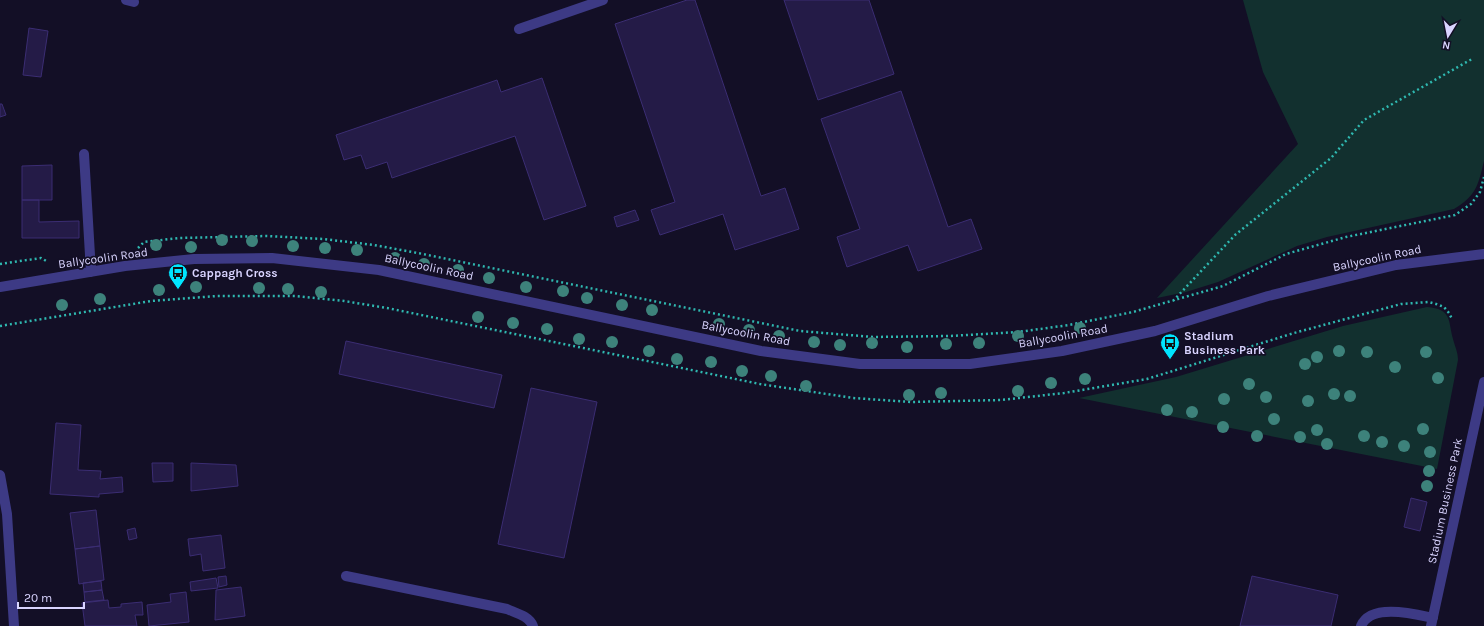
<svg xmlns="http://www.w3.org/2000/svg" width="1484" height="626" viewBox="0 0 1484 626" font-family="Karla,sans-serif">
  <rect width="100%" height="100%" fill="#130f26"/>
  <!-- green -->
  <path fill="#12302f" d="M1243 0H1484V161C1478 185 1477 195 1454 209L1327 237 1297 246 1218 282 1186 292 1157 298 1298 144 1263 72Z
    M1427 307C1452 309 1448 320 1453 339 1455 347 1458 352 1458 360L1437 469 1079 398 1176 377 1343 326Z"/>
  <!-- building -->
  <path fill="#241b47" stroke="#3b2d73" d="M687 0H695L761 196 785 188 799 229 735 250 723 214 660 235 651 210 675 202 615 24Z
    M784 0H869L894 74 818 100Z
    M29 28 48 31 41 77 23 75Z
    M542 78 586 206 544 220 515 136 392 178 387 162 366 169 361 155 344 160 336 135 497 80 501 92Z
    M901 91 948 227 971 219 982 249 918 271 908 245 847 267 837 237 860 229 821 119Z
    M0 104H2L6 115 0 117Z
    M52 165V200H22V166Z
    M22 200H39V222L79 221V238H22Z
    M635 210 639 220 617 227 614 217Z
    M346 341 502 375 494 408 339 374Z
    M531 388 597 402 564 558 498 544Z
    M56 423 81 425 78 470 101 471 100 479 122 477 123 492 99 494V497L50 494Z
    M152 463H173V481L153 482Z
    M191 463 236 465 238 486 191 491Z
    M1411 498 1427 502 1420 531 1404 527Z
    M96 510 100 546 75 549 70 513Z
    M135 528 137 538 129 540 127 530Z
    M221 535 225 568 203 571 201 554 190 556 188 539Z
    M100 546 104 580 79 584 75 549Z
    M226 576 227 585 219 587 218 577Z
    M1252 576 1338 595 1331 626H1240Z
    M216 578 218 588 191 591 190 582Z
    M101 581 102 590 84 592 83 583Z
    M241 587 245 616 215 620 216 590Z
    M102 590 104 600 85 602 84 592Z
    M186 592 189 622 149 626 147 605 171 602 170 594Z
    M108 600 109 608 121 607V604L142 602 143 615H135L137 626H85L82 603Z"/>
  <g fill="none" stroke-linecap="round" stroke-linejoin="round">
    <!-- path -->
    <path stroke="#2fb8b0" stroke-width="2.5" stroke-dasharray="2 3" stroke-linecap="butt" d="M138 248 144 242 179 238 267 236 323 239 374 245 423 254 800 331 873 337 950 336 1018 332 1069 325 1133 312 1223 286 1286 254 1346 237 1455 215 1471 204 1480 192 1484 177
      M0 264 41 258 48 262
      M1173 301 1235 235 1331 158 1364 120 1472 59
      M0 326 151 301 217 296H295L344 301 387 308 760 384 853 398 911 402 1001 400 1064 393 1147 379 1294 333 1401 304 1429 302 1436 304 1444 307 1449 313 1452 319"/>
    <!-- minor -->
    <path stroke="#3d3a85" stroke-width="10" d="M126 0 134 2
      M519 29 603 0
      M84 154 91 272
      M0 287 125 266 194 259 272 258 379 270 761 351 860 364H970L1062 351 1155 331 1268 296 1396 265 1484 254
      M0 475 7 514 14 626
      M346 576 507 609C516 613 529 616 533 626
      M1361 626C1371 603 1414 614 1433 618
      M1431 626 1484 382"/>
  </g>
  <!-- trees -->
  <g fill="#3d827b">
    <circle cx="222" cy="240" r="6"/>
    <circle cx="252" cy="241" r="6"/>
    <circle cx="156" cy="245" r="6"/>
    <circle cx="293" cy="246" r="6"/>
    <circle cx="191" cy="247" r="6"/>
    <circle cx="325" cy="248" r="6"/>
    <circle cx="357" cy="250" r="6"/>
    <circle cx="395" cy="258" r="6"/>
    <circle cx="424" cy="264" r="6"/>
    <circle cx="458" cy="270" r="6"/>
    <circle cx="489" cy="278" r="6"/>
    <circle cx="196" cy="287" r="6"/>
    <circle cx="526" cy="287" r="6"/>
    <circle cx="259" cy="288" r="6"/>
    <circle cx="288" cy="289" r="6"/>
    <circle cx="159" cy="290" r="6"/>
    <circle cx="563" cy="291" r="6"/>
    <circle cx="321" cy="292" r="6"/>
    <circle cx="587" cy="298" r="6"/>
    <circle cx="100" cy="299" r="6"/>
    <circle cx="62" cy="305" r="6"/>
    <circle cx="622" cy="305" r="6"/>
    <circle cx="652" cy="310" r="6"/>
    <circle cx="478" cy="317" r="6"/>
    <circle cx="513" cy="323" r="6"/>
    <circle cx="719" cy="324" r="6"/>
    <circle cx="1080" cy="328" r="6"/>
    <circle cx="547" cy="329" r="6"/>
    <circle cx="749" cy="330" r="6"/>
    <circle cx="779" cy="336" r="6"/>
    <circle cx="1018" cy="336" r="6"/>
    <circle cx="579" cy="339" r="6"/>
    <circle cx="612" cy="342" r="6"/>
    <circle cx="814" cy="342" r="6"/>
    <circle cx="872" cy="343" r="6"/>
    <circle cx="979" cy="343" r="6"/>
    <circle cx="946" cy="344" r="6"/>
    <circle cx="840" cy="345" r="6"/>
    <circle cx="907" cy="347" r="6"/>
    <circle cx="649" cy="351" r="6"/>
    <circle cx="1339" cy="351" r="6"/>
    <circle cx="1367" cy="352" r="6"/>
    <circle cx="1426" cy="352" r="6"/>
    <circle cx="1317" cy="357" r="6"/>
    <circle cx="677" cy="359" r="6"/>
    <circle cx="711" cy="362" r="6"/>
    <circle cx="1305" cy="364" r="6"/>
    <circle cx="1395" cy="367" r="6"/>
    <circle cx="742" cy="371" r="6"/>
    <circle cx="771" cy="376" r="6"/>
    <circle cx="1438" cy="378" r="6"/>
    <circle cx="1085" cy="379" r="6"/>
    <circle cx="1051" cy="383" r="6"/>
    <circle cx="1249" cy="384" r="6"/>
    <circle cx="806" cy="386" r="6"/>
    <circle cx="1018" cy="391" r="6"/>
    <circle cx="941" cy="393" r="6"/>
    <circle cx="1334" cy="394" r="6"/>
    <circle cx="909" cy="395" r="6"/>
    <circle cx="1350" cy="396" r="6"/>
    <circle cx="1266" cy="397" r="6"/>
    <circle cx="1224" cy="399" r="6"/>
    <circle cx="1308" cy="401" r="6"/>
    <circle cx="1167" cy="410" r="6"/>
    <circle cx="1192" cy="412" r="6"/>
    <circle cx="1274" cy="419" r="6"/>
    <circle cx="1223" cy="427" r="6"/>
    <circle cx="1423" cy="429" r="6"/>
    <circle cx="1317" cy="430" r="6"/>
    <circle cx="1257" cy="436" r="6"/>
    <circle cx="1364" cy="436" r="6"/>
    <circle cx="1300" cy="437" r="6"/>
    <circle cx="1382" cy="442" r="6"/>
    <circle cx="1327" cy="444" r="6"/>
    <circle cx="1404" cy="446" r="6"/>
    <circle cx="1430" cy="452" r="6"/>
    <circle cx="1429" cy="471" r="6"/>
    <circle cx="1427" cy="486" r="6"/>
  </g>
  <!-- icons -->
  <defs>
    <g id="bus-pin" transform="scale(1)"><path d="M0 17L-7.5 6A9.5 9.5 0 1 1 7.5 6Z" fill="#00e5ff" stroke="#130f26"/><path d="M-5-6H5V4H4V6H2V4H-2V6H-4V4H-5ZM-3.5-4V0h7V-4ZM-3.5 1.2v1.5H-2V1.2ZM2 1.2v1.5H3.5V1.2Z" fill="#111"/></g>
  </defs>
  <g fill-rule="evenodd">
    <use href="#bus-pin" x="178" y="273"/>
    <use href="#bus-pin" x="1170" y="343"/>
  </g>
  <g text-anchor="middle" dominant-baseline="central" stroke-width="3.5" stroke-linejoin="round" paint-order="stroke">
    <!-- street labels -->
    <g font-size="12" fill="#d9d4ff" stroke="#130f26">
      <text transform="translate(103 258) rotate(-8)">Ballycoolin Road</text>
      <text transform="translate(1377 258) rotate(-12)">Ballycoolin Road</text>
      <text transform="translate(429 267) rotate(12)">Ballycoolin Road</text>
      <text transform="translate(746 333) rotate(11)">Ballycoolin Road</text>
      <text transform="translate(1063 336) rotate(-10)">Ballycoolin Road</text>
      <text transform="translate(1445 501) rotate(-78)">Stadium Business Park</text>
    </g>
    <!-- poi labels -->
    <g font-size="12" font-weight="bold" fill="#d9d4ff" stroke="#130f26" text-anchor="start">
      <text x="192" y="273">Cappagh Cross</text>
      <text x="1184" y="336">Stadium<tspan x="1184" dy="14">Business Park</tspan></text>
    </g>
  </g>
  <!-- north arrow -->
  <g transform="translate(1448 36) rotate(190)" stroke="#130f26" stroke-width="3" paint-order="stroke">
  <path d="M0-3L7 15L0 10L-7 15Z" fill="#d9d4ff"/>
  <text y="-6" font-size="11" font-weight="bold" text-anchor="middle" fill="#d9d4ff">N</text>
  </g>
  <!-- scale -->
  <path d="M18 602v6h66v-6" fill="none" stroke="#d9d4ff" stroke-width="2"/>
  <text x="24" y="602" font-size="12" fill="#d9d4ff" stroke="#130f26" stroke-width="3" paint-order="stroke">20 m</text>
</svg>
